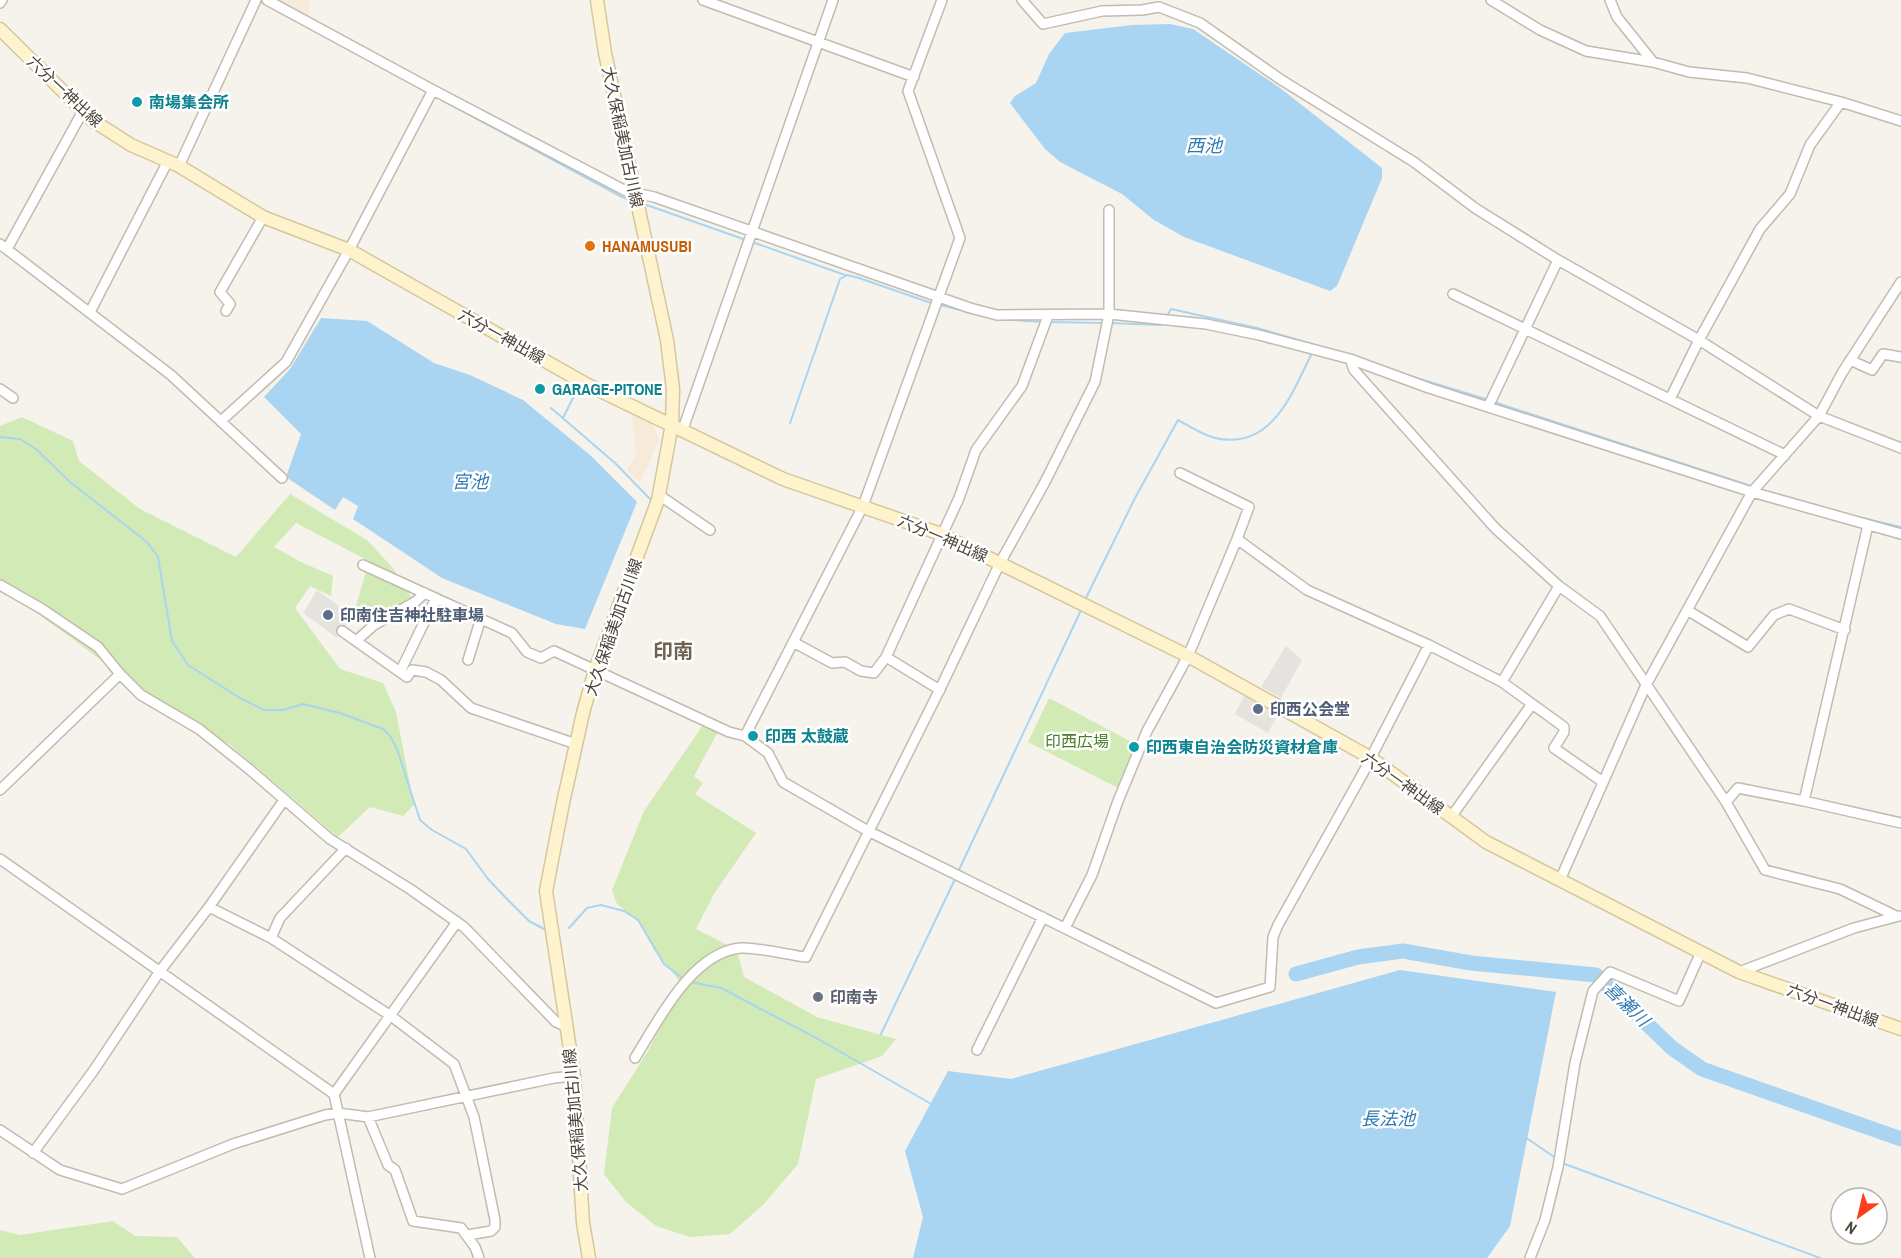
<svg xmlns="http://www.w3.org/2000/svg" width="1901" height="1258" viewBox="0 0 1901 1258" font-family="'Archivo Narrow','Noto Sans JP',sans-serif">
  <rect width="100%" height="100%" fill="#f6f3ec"/>
  <!-- residential -->
  <path fill="#eae5da" d="M1246 692 1280 711 1268 733 1235 714Z"/>
  <!-- commercial -->
  <path fill="#f7ead8" d="M277 0H310L309 17Z
    M631 409 648 419 654 426 659 440 640 483 627 470 636 454Z"/>
  <!-- green -->
  <path fill="#d2eab5" d="M22 417 73 441 79 461 140 509 236 557 290 494 367 540 392 567 412 598 374 619 356 606 369 561 296 523 274 547 301 562 333 576 331 596 310 586 295 608 340 669 383 683 396 712 414 805 403 816 370 807 338 837 230 745 153 698 0 586V426Z
    M1049 698 1139 746 1118 788 1028 742Z
    M703 725 718 732 694 776 703 783 695 794 756 833 714 894 696 929 737 950 744 977 817 1017 896 1039 882 1056 816 1079 798 1164 764 1204 730 1234 690 1237 656 1226 626 1202 604 1174 612 1108 648 1051 682 984 654 950 640 922 617 904 612 890 644 811Z
    M113 1221 135 1236 177 1237 195 1258H0V1230L20 1235Z"/>
  <!-- parking -->
  <path fill="#e5e3e0" d="M317 590 352 616 337 638 303 613Z
    M1286 646 1302 660 1281 698 1261 687Z
    M1246 695 1250 697 1245 708 1265 721 1273 710 1277 714 1267 732 1235 714Z"/>
  <!-- water -->
  <path fill="#a9d4f2" d="M1170 24 1193 29 1280 88 1382 168V178L1337 286 1330 291 1184 237 1154 220 1122 194 1060 162 1045 149 1010 103 1015 96 1036 83 1049 54 1065 33 1132 25Z
    M321 318 367 321 434 363 470 375 523 400 590 455 637 502 585 629 556 624 442 578 353 519 358 506 343 497 335 510 286 477 301 434 264 397 290 369Z
    M1400 970 1556 992 1510 1226 1487 1258H913L923 1217 905 1151 948 1071 1011 1079Z"/>
  <g fill="none" stroke-linecap="round" stroke-linejoin="round">
    <!-- stream -->
    <path stroke="#a9d4f2" stroke-width="2" d="M260 1 308 27
      M442 100 622 197 633 201
      M641 203 746 240
      M752 242 845 275
      M940 305 993 318
      M1167 316 1171 309 1257 328 1329 349
      M998 319 1043 322
      M1049 322 1103 323
      M1109 323 1161 325 1163 323
      M1400 373 1489 400
      M1494 402 1754 487
      M551 408 615 463 651 500
      M563 418 579 386
      M790 423 840 279 847 275 859 278 934 304
      M0 437 20 439 36 449 70 482 147 542 158 557 172 641 188 665 240 698 264 710H283L303 704 340 713 383 729 390 736 397 749 420 820 432 830 466 849 488 879 505 897 529 921 544 929
      M1759 489 1777 494
      M1854 516 1901 527
      M1085 600 1135 498 1178 420C1189 426 1203 435 1215 438 1272 451 1292 393 1312 353
      M958 872 1082 608
      M569 928 587 908 601 905 624 911 638 920 664 964 685 980
      M690 982 721 988 820 1040 933 1105
      M881 1034 956 877
      M1525 1138 1528 1139 1557 1159
      M1562 1163 1820 1258"/>
    <!-- river -->
    <path stroke="#a9d4f2" stroke-width="15" d="M1296 974 1358 957 1403 951 1471 963 1596 975 1672 1048 1702 1069 1901 1139"/>
    <!-- street casing -->
    <g stroke="#c2bbae" stroke-width="12">
      <path id="street" d="M267 0 433 90 626 191 654 197 970 308 997 315 1109 314 1206 324 1259 335 1350 359 1429 388 1752 492 1901 534
        M703 0 914 77
        M1022 0 1043 24 1102 11 1142 10 1159 7 1200 23 1280 79 1414 162 1475 208 1558 260 1699 340 1819 416 1901 448
        M1491 0 1540 30 1586 51 1653 62 1689 72 1747 78 1841 102 1901 121
        M1610 0 1617 17 1653 62
        M0 3 2 0
        M179 166 256 0
        M0 244 171 375 282 478
        M7 249 83 111
        M1453 294 1785 455
        M226 311 230 304 220 292 263 217
        M90 312 168 161
        M1350 359 1354 370 1495 528 1559 586 1600 616 1726 802 1765 870 1840 889 1896 916
        M1850 360 1872 370 1883 354 1901 357
        M0 389 13 398
        M1670 399 1699 340 1760 229 1790 194 1810 145 1841 102
        M1488 407 1558 260
        M221 421 286 362 349 250 433 90
        M683 429 833 0
        M1180 473 1249 507 1237 539
        M659 495 710 530
        M1868 525 1804 801 1901 823
        M363 565 512 633 527 652 541 658 554 651 729 732 745 736 768 753 783 782 868 831 1216 1003 1270 987 1273 937 1278 925 1363 773 1429 645
        M0 585 42 609 98 647 120 674 141 695 199 729 249 769 330 839 410 889 464 927 556 1022 567 1027
        M1687 610 1748 647 1774 615 1789 609 1845 630
        M342 631 407 677 412 670 426 672 441 680 471 708 576 744
        M356 641 374 625 415 602 425 593
        M793 642 832 663 845 662 861 671 874 673 886 657 959 498 976 450 1022 386 1048 316
        M886 657 940 690
        M468 660 481 618
        M400 672 436 598
        M1502 682 1564 727V732L1554 748 1603 782
        M745 736 863 506 960 238 908 91 942 0
        M0 790 120 674
        M1726 802 1738 788 1804 801
        M1451 817 1532 704
        M346 848 280 918 271 938 391 1016 454 1064 474 1117 495 1220V1227L491 1231 468 1235
        M0 859 334 1094 370 1258
        M1560 880 1646 685 1752 492 1819 416 1842 373 1901 282
        M209 907 271 938
        M1065 928 1092 875 1118 801 1147 731 1188 656 1237 539 1307 590 1429 645 1502 682 1559 586
        M1739 972 1854 928 1899 916
        M977 1050 1043 917
        M635 1058C658 1021 692 952 741 948 756 947 789 955 806 957L941 687 1000 563 1045 482 1095 382 1109 314V210
        M334 1094 457 922
        M368 1117 388 1165 395 1170 413 1221 461 1228 475 1247 479 1258
        M0 1130 60 1170 122 1189 233 1144 325 1115 338 1113 368 1117 554 1078 574 1076
        M33 1153 94 1070 160 971 209 907 284 800
        M1530 1258 1545 1220 1558 1167 1575 1063 1593 991 1610 972 1679 1001 1701 952"/>
    </g>
    <!-- secondary casing -->
    <g stroke="#d6c79b" stroke-width="15">
      <path id="secondary" d="M0 29 92 120 131 145 179 166 263 217 349 250 586 384 783 479 938 533 1188 656 1371 758 1486 842 1739 972 1901 1029
        M589 1258 583 1223 574 1076 546 891 563 803 583 713 595 670 658 500 672 424 673 389 667 340 605 53 597 0"/>
    </g>
    <!-- street -->
    <use href="#street" stroke="#fff" stroke-width="9"/>
    <!-- secondary -->
    <use href="#secondary" stroke="#fff3cd" stroke-width="12"/>
  </g>
  <!-- markers -->
  <g fill="#0f9aa8" stroke="#fff" stroke-width="2">
    <circle cx="137" cy="102" r="6"/>
    <circle cx="540" cy="389" r="6"/>
    <circle cx="753" cy="736" r="6"/>
    <circle cx="1134" cy="747" r="6"/>
  </g>
  <circle fill="#e8710a" stroke="#fff" stroke-width="2" cx="590" cy="246" r="6"/>
  <g fill="#5c6f8a" stroke="#fff" stroke-width="2">
    <circle cx="328" cy="615" r="6"/>
    <circle cx="1258" cy="709" r="6"/>
  </g>
  <circle fill="#6b7280" stroke="#fff" stroke-width="2" cx="818" cy="997" r="6"/>
  <g text-anchor="middle" dominant-baseline="central" stroke-width="5" stroke-linejoin="round" paint-order="stroke">
    <!-- street labels -->
    <g font-size="16" fill="#4b4439" stroke="#fff">
      <text transform="translate(65 91) rotate(43)">六分一神出線</text>
      <text transform="translate(623 137) rotate(78)">大久保稲美加古川線</text>
      <text transform="translate(502 336) rotate(29)">六分一神出線</text>
      <text transform="translate(943 538) rotate(23)">六分一神出線</text>
      <text transform="translate(613 627) rotate(-71)">大久保稲美加古川線</text>
      <text transform="translate(1403 783) rotate(35)">六分一神出線</text>
      <text transform="translate(1833 1005) rotate(20)">六分一神出線</text>
      <text transform="translate(575 1120) rotate(-95)">大久保稲美加古川線</text>
    </g>
    <!-- culture labels -->
    <g font-size="16" font-weight="bold" fill="#0d838f" stroke="#fff" text-anchor="start">
      <text x="149" y="102">南場集会所</text>
      <text x="552" y="389">GARAGE-PITONE</text>
      <text x="765" y="736">印西 太鼓蔵</text>
      <text x="1146" y="747">印西東自治会防災資材倉庫</text>
    </g>
    <!-- food labels -->
    <g font-size="16" font-weight="bold" fill="#c56008" stroke="#fff" text-anchor="start">
      <text x="602" y="246">HANAMUSUBI</text>
    </g>
    <!-- service labels -->
    <g font-size="16" font-weight="bold" fill="#4e5e75" stroke="#fff" text-anchor="start">
      <text x="340" y="615">印南住吉神社駐車場</text>
      <text x="1270" y="709">印西公会堂</text>
    </g>
    <!-- park labels -->
    <g font-size="16" fill="#4a7f2a" stroke="#fff">
      <text x="1077" y="741">印西広場</text>
    </g>
    <!-- worship labels -->
    <g font-size="16" font-weight="bold" fill="#5b616d" stroke="#fff" text-anchor="start">
      <text x="830" y="997">印南寺</text>
    </g>
    <!-- water labels -->
    <g font-size="18" font-style="italic" fill="#2e7ab2" stroke="#fff">
      <text x="1204" y="145">西池</text>
      <text x="470" y="481">宮池</text>
      <text transform="translate(1627 1004) rotate(44)">喜瀬川</text>
      <text x="1388" y="1118">長法池</text>
    </g>
    <!-- quarter labels -->
    <g font-size="20" font-weight="bold" fill="#6e6250" stroke="#fff">
      <text x="673" y="650">印南</text>
    </g>
  </g>
  <!-- north arrow -->
  <g transform="translate(1859 1216) rotate(214)"><circle r="28" fill="#ffffff" stroke="#b7b4b0" stroke-width="1.5"/>
  <path d="M0-4.5L10 22L0 15L-10 22Z" fill="#fc3f1d"/>
  <text y="-9" font-size="16" font-weight="bold" text-anchor="middle" fill="#4b4439">N</text>
  </g>
</svg>
